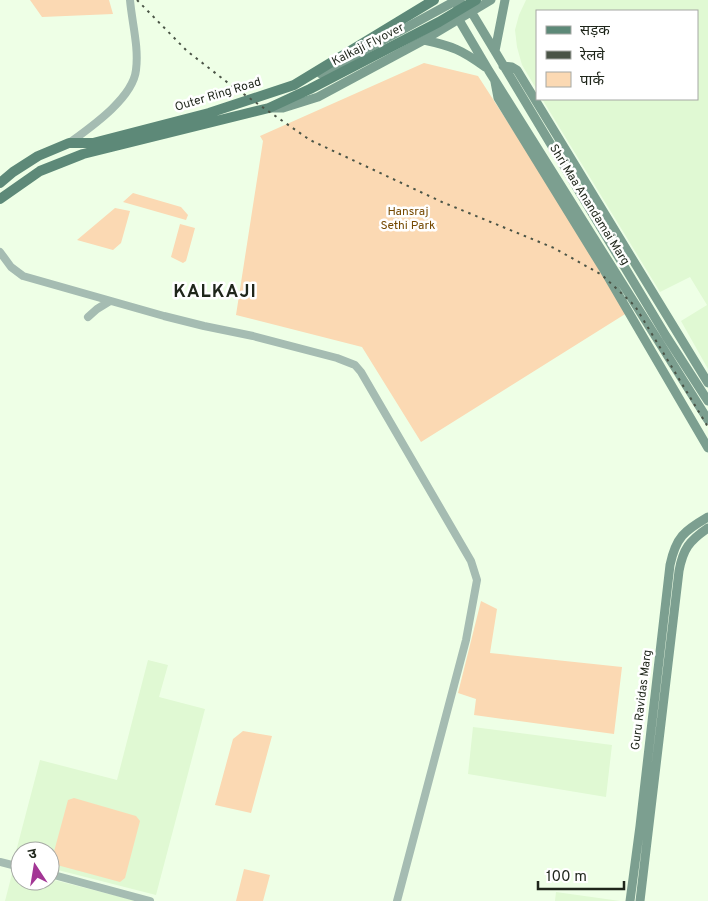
<svg xmlns="http://www.w3.org/2000/svg" width="708" height="901" viewBox="0 0 708 901" font-family="Overpass,'Noto Sans Devanagari',sans-serif">
  <rect width="100%" height="100%" fill="#eeffe6"/>
  <!-- built -->
  <path fill="#e0f9d3" d="M526 0H708V369L681 321 707 305 690 277 660 292 542 99H697V11H537V90L522 65 517 47 515 30 519 15Z
    M148 660 168 665 159 697 205 709 156 895 50 868V851H20V860L14 859 40 760 117 780Z
    M473 727 612 745 606 797 468 774Z
    M13 870 20 872V881H50V879L137 901H5Z
    M556 892 620 901H555Z"/>
  <!-- green -->
  <path fill="#fbd9b3" d="M30 0H109L113 14 42 17Z
    M424 63 478 76 630 311 421 442 362 347 236 315 263 141 260 136Z
    M133 193 181 207 188 215 186 220 123 202Z
    M115 208 130 211 121 243 113 250 77 240Z
    M180 224 195 228 186 261 183 263 171 257Z
    M481 601 497 609 490 653 622 667 614 734 474 715 476 699 458 693Z
    M243 731 272 736 251 813 215 805 233 739Z
    M74 798 136 816 140 821 125 878 120 882 57 865 52 859 68 800Z
    M244 869 270 875 263 901H236Z"/>
  <g fill="none" stroke-linecap="round" stroke-linejoin="round">
    <!-- tertiary -->
    <path stroke="#a5bcb2" stroke-width="8" d="M69 143C91 127 133 98 136 70 139 47 132 23 130 0
      M0 252 11 267 23 276 164 316 204 326 253 336 337 358 355 365 361 372 471 561 477 580 466 640 397 901
      M88 317 97 309 110 301
      M0 862 20 867
      M50 874 150 901"/>
    <!-- secondary -->
    <path stroke="#7c9f90" stroke-width="9" d="M457 0 459 20 489 71 708 420
      M461 3 472 13 666 336 708 401
      M424 40C452 46 462 50 485 67
      M495 51 505 0
      M503 66 512 67 517 70 708 383
      M321 74 457 0
      M495 82 498 98 604 270 708 448
      M269 108H283L318 97 424 40 491 0
      M630 901 640 826 670 565C676 537 684 531 708 517
      M640 901 679 571C683 549 689 541 708 528"/>
    <!-- primary -->
    <path stroke="#5d8978" stroke-width="10" d="M0 183 13 172 38 156 69 143H93L209 113 294 85 434 0
      M0 199 40 171 83 154 269 108 310 89 439 22 476 0"/>
    <!-- rail -->
    <path stroke="#4a5446" stroke-width="2" stroke-dasharray="2.5 5" stroke-linecap="butt" d="M137 0 187 51 232 86 310 140 442 202 554 248 602 275 635 306 708 427"/>
  </g>
  <g text-anchor="middle" dominant-baseline="central" stroke-width="5" stroke-linejoin="round" paint-order="stroke">
    <!-- street labels -->
    <g font-size="12" fill="#1f261b" stroke="#fff">
      <text transform="translate(368 45) rotate(-27)">Kalkaji Flyover</text>
      <text transform="translate(218 95) rotate(-17)">Outer Ring Road</text>
      <text transform="translate(589 205) rotate(58)">Shri Maa Anandamai Marg</text>
      <text transform="translate(642 700) rotate(-83)">Guru Ravidas Marg</text>
    </g>
    <!-- park labels -->
    <g font-size="12" fill="#754902" stroke="#fff">
      <text x="408" y="212">Hansraj<tspan x="408" dy="14">Sethi Park</tspan></text>
    </g>
    <!-- district labels -->
    <g font-size="18" font-weight="bold" letter-spacing="1" fill="#1f261b" stroke="#fff">
      <text x="215" y="292">KALKAJI</text>
    </g>
  </g>
  <!-- legend -->
  <rect x="536" y="10" width="162" height="90" fill="#ffffff" stroke="#a5a8a4"/>
  <rect x="546" y="26" width="25" height="8" fill="#5d8978" stroke="#a5a8a4"/>
  <text x="580" y="35" font-size="15" fill="#1f261b">सड़क</text>
  <rect x="546" y="51" width="25" height="8" fill="#4a5446" stroke="#a5a8a4"/>
  <text x="580" y="60" font-size="15" fill="#1f261b">रेलवे</text>
  <rect x="546" y="72" width="25" height="15" fill="#fbd9b3" stroke="#a5a8a4"/>
  <text x="580" y="85" font-size="15" fill="#1f261b">पार्क</text>
  <!-- north arrow -->
  <g transform="translate(35 866) rotate(348)"><circle r="24" fill="#ffffff" stroke="#a5a8a4"/>
  <path d="M0-4L9 19L0 12L-9 19Z" fill="#a33695"/>
  <text y="-8" font-size="14" font-weight="bold" text-anchor="middle" fill="#1f261b">उ</text>
  </g>
  <!-- scale -->
  <path d="M538 881v8h86v-8" fill="none" stroke="#1f261b" stroke-width="2.5"/>
  <text x="546" y="881" font-size="15" fill="#1f261b" stroke="#ffffff" stroke-width="4" paint-order="stroke">100 m</text>
</svg>
